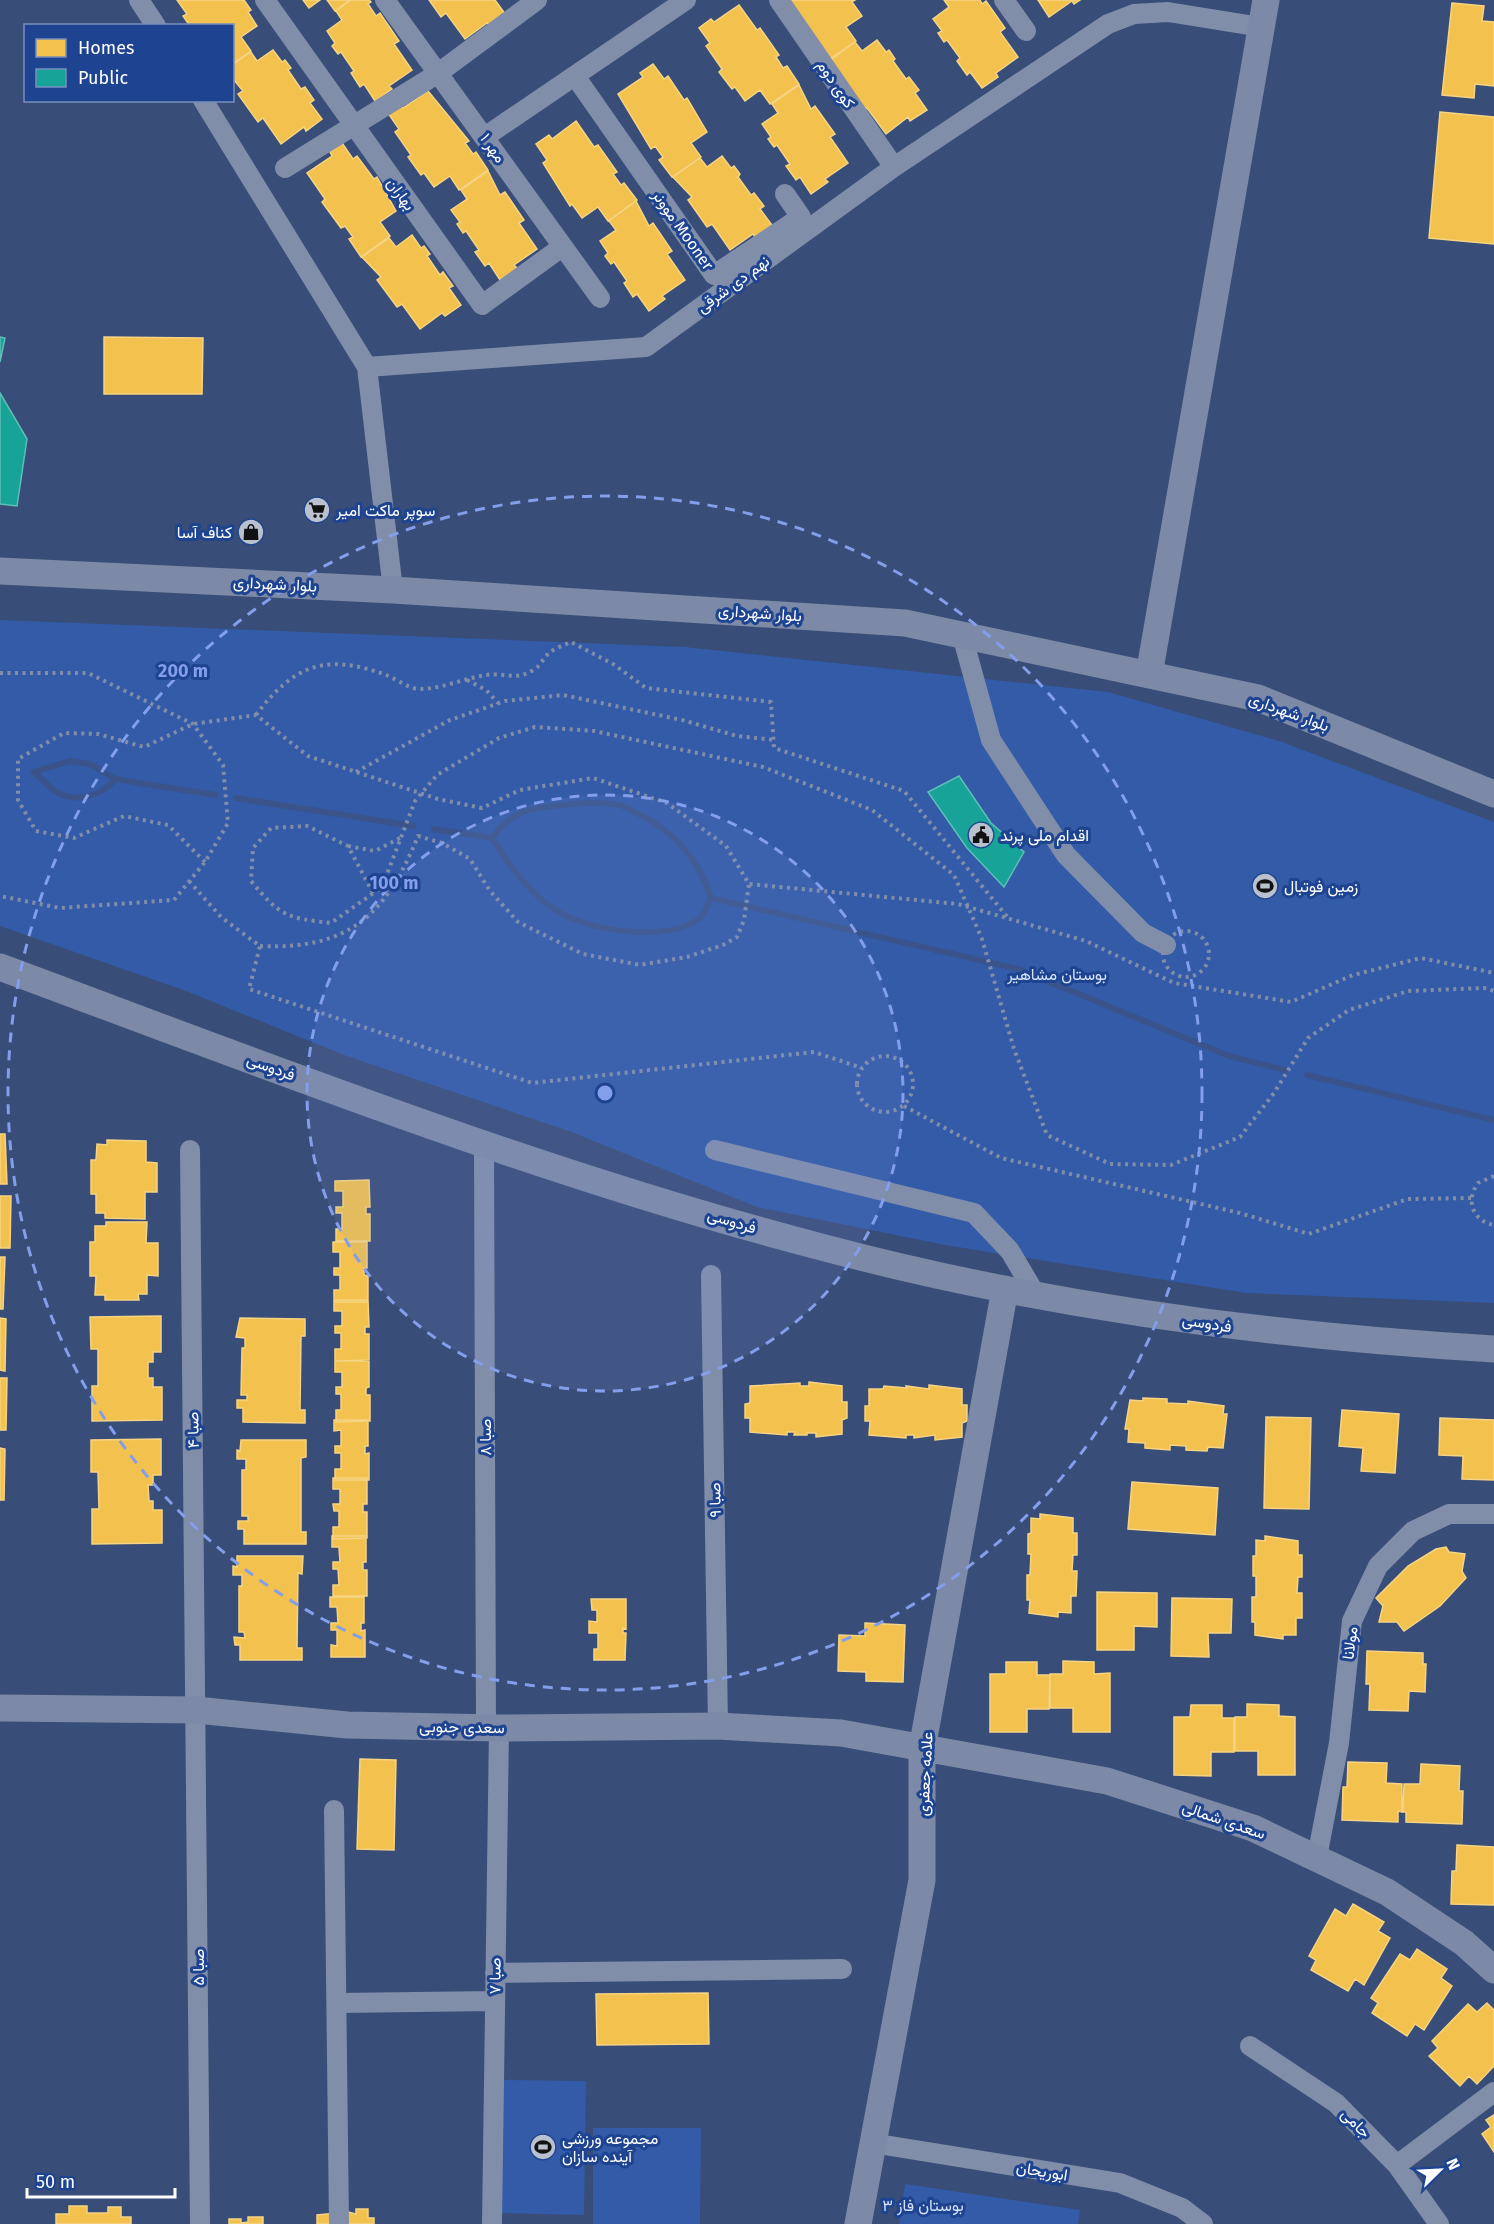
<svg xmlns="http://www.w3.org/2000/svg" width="1494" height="2224" viewBox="0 0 1494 2224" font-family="'Fira Sans',Vazirmatn,sans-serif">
  <rect width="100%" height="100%" fill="#384d77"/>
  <!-- green -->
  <path fill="#335ba7" d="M0 620 685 647 1108 692 1279 741 1494 822V1303L1246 1293 945 1245 757 1207 569 1131 344 1055 186 991 0 926Z
    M502 2080 586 2081 584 2215 500 2213Z
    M593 2128H701L700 2224H593Z
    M905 2184 1080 2210 1078 2224H899Z"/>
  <!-- homes -->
  <path fill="#f2c14e" stroke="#f6d483" stroke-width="1.5" d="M177 0H244L251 10 248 12 257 26 241 37 251 51 232 64V26H190L183 16 187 14Z
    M303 0H320L309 8Z
    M327 0H350L335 11Z
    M351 0H369L371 2 368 4 376 16 380 13 399 41 394 44 412 70 389 86 392 89 375 101 364 84 360 87 351 73 354 71 341 52 338 54 332 46 335 43 327 31 342 20 336 11Z
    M429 0H495L506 15 490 26 487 23 465 39 446 13 441 17Z
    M788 0H855L852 2 862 16 846 27 856 41 827 61Z
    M944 0H980L982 4 986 1 1005 28 1000 32 1018 57 996 73 998 77 982 88 970 72 967 75 957 61 960 58 947 40 944 42 938 33 942 31 933 19 949 7Z
    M1038 0H1080L1074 4 1072 1 1049 17Z
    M1452 3 1484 6 1482 21 1494 22V86L1475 84 1474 98 1442 95Z
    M739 5 757 30 760 28 779 55 776 57 783 68 787 66 799 84 770 104 760 90 745 101 735 87 732 89 719 72 722 69 706 46 710 43 699 28 711 19 714 22Z
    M877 40 886 52 889 50 895 59 893 61 906 79 909 77 919 90 915 93 927 110 910 121 908 117 886 134 867 108 862 112 828 62 855 42 862 51Z
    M273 50 282 62 285 60 291 68 288 70 301 89 305 87 314 100 310 103 322 119 306 131 304 127 281 144 263 118 258 122 238 94 243 91 234 80 232 81V65L251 52 257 61Z
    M653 64 664 79 668 76 684 100 687 98 707 132 691 143 701 157 672 177 659 160 663 157 655 146 651 149 618 94 643 77 640 73Z
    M799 85 811 109 815 106 835 134 830 137 848 163 825 179 828 182 811 194 800 177 796 180 786 166 790 164 777 145 774 147 768 139 771 137 762 124 778 113 772 104Z
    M428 91 469 141 465 143 473 154 476 152 488 170 459 190 450 176 434 187 424 173 421 175 408 157 411 155 395 132 399 129 388 113 401 105 403 108Z
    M1440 112 1494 117V244L1429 238Z
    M576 121 594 147 598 145 617 172 613 174 621 185 624 183 637 200 608 221 598 207 582 218 572 204 570 206 543 163 547 160 536 144 549 135 552 139Z
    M342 143 353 159 357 156 374 179 377 177 396 211 380 222 390 236 361 257 349 239 353 237 345 226 341 228 322 202 325 199 307 173 332 156 330 152Z
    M722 156 731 168 734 166 740 174 738 177 751 195 754 193 764 206 760 209 772 225 755 237 753 234 730 250 712 224 707 227 688 200 692 197 673 177 700 158 707 167Z
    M488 171 500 195 505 192 524 220 519 223 537 249 514 265 517 268 500 280 489 263 485 266 475 252 479 250 466 231 463 233 457 224 460 222 451 210 467 199 461 190Z
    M636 201 649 226 653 223 672 251 667 254 685 280 662 296 665 299 649 311 637 294 633 297 624 283 627 281 614 262 611 264 605 256 608 253 600 241 616 230 609 221Z
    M412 235 421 248 424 246 430 254 427 256 440 275 443 272 453 286 449 288 461 305 445 316 442 313 420 329 402 304 397 307 377 280 381 277 362 257 389 238 396 247Z
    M104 337 203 338 202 394H104Z
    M0 1134H5L7 1184H0Z
    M107 1140 146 1141V1162L157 1163V1192H145V1219L105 1218V1213H96V1194H91V1160H96L97 1144 107 1145Z
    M369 1180 370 1207H366V1214H370V1241H336V1229H342V1213H336V1207H343V1191H335V1181Z
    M0 1196H11L10 1248H0Z
    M106 1222H147L146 1243H158V1276L147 1275V1294H138L139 1300H105V1295H95L96 1276H90V1242H95V1226H106Z
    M333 1242H367V1268H364V1275L368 1276V1302H334V1290H340V1275H334V1268H340V1252H333Z
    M0 1257H5L3 1309H0Z
    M334 1300H368L369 1327H365V1334H369V1360L335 1361V1349H341V1333H335V1326H342V1311H334Z
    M161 1316V1352H153V1362H148V1378H153V1387H162V1420L92 1421V1386H98V1349H91L90 1317Z
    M0 1318 6 1319 5 1371 0 1370Z
    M240 1318 305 1319V1336H301L300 1410H305V1423L243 1422V1408H237V1400H247V1395H241L242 1348H245V1338L236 1337Z
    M335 1361H369V1387L366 1388V1395H370V1421L336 1422V1410H341V1394H336V1387H342V1372H335Z
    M0 1378H7L6 1430H0Z
    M809 1382 842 1386V1402H847V1418L842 1420V1434L816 1437V1433H807V1435H794L795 1432H787V1435L750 1432V1418H745V1404L750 1403V1386L800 1383V1386H809Z
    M929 1385 962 1389V1405H967V1421L962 1423V1437L935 1440V1435L914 1438V1435H906V1438L869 1435 870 1421H865V1406H869V1389H883L884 1386 907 1388 906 1386 929 1389Z
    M1143 1398 1167 1399V1403L1188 1404V1401L1224 1406 1223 1414H1227L1223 1448 1208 1447 1207 1451 1186 1450V1446L1170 1445V1450L1145 1448V1443L1128 1442 1129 1429H1125L1130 1400 1143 1401Z
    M1342 1410 1399 1414 1395 1473 1361 1471 1363 1448 1339 1446Z
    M1266 1417 1311 1418 1309 1509 1264 1508Z
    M1440 1418 1494 1420V1480L1462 1479 1463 1456 1439 1455Z
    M334 1420H368V1446H365V1454L369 1453V1480H335V1469H341V1453H335V1446H341V1430L334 1431Z
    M161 1439V1475H153V1485H148L149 1501H153V1510H162V1543L92 1544V1509H99L98 1472H91V1440Z
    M241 1440H306V1457L301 1458V1532H306V1544H244V1529H238V1521H248V1516H242V1470H246V1459H237V1450L240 1451Z
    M0 1448 5 1449 4 1500H0Z
    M333 1478H367V1504H363V1512H367V1538L333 1539V1527H339V1511H334L333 1504H340V1489H333Z
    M1132 1482 1218 1488 1215 1535 1128 1529Z
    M1040 1514 1073 1518V1533H1077V1555H1073L1072 1571H1077L1076 1596H1071V1613L1058 1612V1617L1029 1613 1030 1600H1027V1575H1030L1031 1554H1028V1534L1031 1533V1518L1040 1519Z
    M332 1536H366V1562H363V1570H367V1596H333V1585H339L338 1569H333V1562H340L339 1547H332Z
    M1265 1536 1298 1541V1555H1302V1577H1298L1297 1593H1302V1618H1296V1635H1283V1639L1255 1635V1622H1252V1597H1256V1576H1253V1556H1256V1540L1265 1541Z
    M1446 1547 1449 1552 1465 1554 1462 1571 1466 1578 1440 1606 1404 1631 1397 1622H1379L1383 1606 1376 1598 1408 1566 1436 1549Z
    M237 1556H303L302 1574 298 1573 297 1648H302V1660H240V1645H235L234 1637 245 1638 244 1632H239V1586H242V1575H233V1566L237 1567Z
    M1097 1592 1157 1593V1627L1134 1626V1650H1097Z
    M330 1597H364V1623H361V1631L365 1630V1657H331V1645L337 1646V1630H331V1623H338L337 1607H330Z
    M1172 1598 1232 1599 1231 1633H1208L1209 1657 1171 1656Z
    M591 1599H626V1629L623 1628V1633H626L625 1660H594V1649H598V1633H589V1621L597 1622V1610H592Z
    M865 1623 905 1625 903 1682 866 1681V1672L838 1671 839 1635 865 1636Z
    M1367 1651 1423 1653V1664H1426L1425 1692 1409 1691 1408 1711 1369 1710 1370 1684H1366Z
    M1063 1661 1094 1662V1674L1110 1673V1732H1073V1708H1050V1674H1063Z
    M1006 1662H1037V1675H1050L1049 1709H1027V1732H990V1674H1006Z
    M1247 1704 1279 1705V1716L1295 1717V1775H1258V1751H1235V1717H1247Z
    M1191 1705H1222V1718H1234V1752H1211V1776L1174 1775V1717H1190Z
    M360 1759 396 1760 394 1850 357 1849Z
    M1348 1762 1387 1763 1386 1783 1402 1784V1812L1398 1811V1822L1342 1820 1343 1787H1347Z
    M1421 1764 1460 1766 1459 1791H1463L1462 1824 1406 1822V1812H1403L1404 1784H1420Z
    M1457 1845 1494 1847V1905L1451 1904 1452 1871H1456Z
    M1353 1904 1384 1922 1378 1931 1390 1938 1364 1985 1355 1979 1348 1991 1311 1970 1316 1960 1309 1956 1335 1909 1346 1916Z
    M1417 1949 1447 1969 1441 1978 1452 1986 1424 2030 1415 2024 1407 2036 1372 2013 1378 2003 1371 1998 1400 1954 1410 1960Z
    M708 1993 709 2044 597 2045 596 1994Z
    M1487 2003 1494 2010V2066L1477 2084 1469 2076 1460 2086 1429 2056 1438 2048 1432 2041 1468 2004 1477 2012Z
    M1494 2115V2152L1482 2134 1491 2127 1486 2120Z
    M69 2206H87V2213H108V2207H121V2217H131V2224H56V2214H69Z
    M356 2209H368V2218H374V2224H317V2215L348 2212 356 2214Z
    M248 2217H263V2224H229V2219H241V2223L248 2222Z"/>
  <!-- public -->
  <path fill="#17a398" stroke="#5dbfb7" stroke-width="1.5" d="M0 337 5 338 0 362Z
    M0 393 27 439 17 506 0 504Z
    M959 776 991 823 1024 852 1004 887 967 848 928 792Z"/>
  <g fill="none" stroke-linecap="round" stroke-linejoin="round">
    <!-- stream -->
    <path stroke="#3a548b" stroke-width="6" d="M34 772 70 761 90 764 115 779 215 795
      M34 772C41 778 48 786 55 791 75 804 102 796 115 779
      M236 798 413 826
      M434 829 492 838C507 862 527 890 551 907 583 931 667 944 700 918 705 914 708 903 711 898L1018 969 1229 1056 1285 1070
      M492 838C513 810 529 808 563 805 580 803 600 802 618 805 625 806 632 811 638 814 675 832 699 859 711 898
      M1307 1075 1494 1120"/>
    <!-- path -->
    <path stroke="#808eaa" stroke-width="4" stroke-dasharray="3 4.5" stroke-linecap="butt" d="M0 673H88L193 724 223 765 228 823 205 862 174 900 60 908 0 896
      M467 680 486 690 498 703
      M256 715C294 664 327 653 386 675 396 679 410 689 419 689 442 689 465 678 486 675 505 672 516 682 535 669 541 665 544 657 550 652 556 648 564 645 571 642L613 664 646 688 771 702 774 748 904 791 1009 919
      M356 772 450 720 505 701 563 695 682 720 737 736 775 740
      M348 846 375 851 402 837
      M205 862 168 825 124 816 74 838 36 831 18 800V759L64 733 98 734 144 747 193 724 256 715 308 756 438 799 482 808 520 790 593 778 667 803 726 846 749 884 958 904 1086 941 1174 983 1291 1002 1353 975 1421 958 1494 973
      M189 881 221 917 260 946 249 989 532 1083 814 1052 862 1068
      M373 893 348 846 307 826 271 828 253 848 251 881C280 916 286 918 331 923L382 887 415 801 437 775 499 738 535 727 594 731 763 767 872 810 954 875 982 939 1014 1049 1047 1135 1110 1164 1171 1165 1240 1137 1274 1093 1308 1038 1349 1010 1408 991 1484 988 1494 991
      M1163 954a23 23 0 1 1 46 0a23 23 0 1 1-46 0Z
      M260 946C349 950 386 915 418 836L442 843 470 859 490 891 518 922 583 954 640 965 687 957 723 945 737 937 744 920 749 884
      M857 1084a28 28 0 1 1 56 0a28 28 0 1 1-56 0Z
      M904 1106 1001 1158 1240 1213 1309 1234 1408 1199 1471 1198
      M1494 1176 1478 1183C1465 1201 1473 1221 1494 1225"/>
    <!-- street -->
    <path stroke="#808eaa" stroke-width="20" d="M139 0 156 26
      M265 0 482 305 562 247
      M385 0 600 298
      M779 0 894 167
      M1004 0 1026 31
      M575 76 714 275 801 217 785 194
      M203 100 367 367
      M486 136 686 0
      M285 168 437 74 537 0
      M393 590 367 367 646 347 894 167 1108 24 1134 14 1168 12 1261 27
      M962 635 991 740 1066 855 1143 933 1166 945
      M484 1146 486 1728
      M190 1150 200 2224
      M715 1150 974 1213 1010 1251 1036 1295
      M711 1275 718 1726
      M334 1810 339 2224
      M1317 1857 1339 1743 1352 1621 1378 1566 1413 1531 1449 1514H1494
      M495 1973 842 1969
      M337 2003 495 2001
      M1250 2046 1336 2103 1397 2165 1439 2224
      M872 2143 1120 2183 1182 2208 1203 2224
      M1397 2165 1494 2092
      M492 2224 499 1728"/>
    <!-- secondary -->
    <path stroke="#7c89a7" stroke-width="27" d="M0 571 393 590 905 623 1258 698 1494 794
      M1149 675 1266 0
      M0 967C272 1068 544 1175 825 1248 1044 1306 1269 1336 1494 1349
      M0 1708 196 1710 347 1725 499 1728 718 1726 841 1733 1107 1781 1253 1828 1387 1892 1464 1943 1494 1970
      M858 2224 922 1880V1749L1005 1289"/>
  </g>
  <!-- distance rings -->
  <circle cx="605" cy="1093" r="298" fill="#839eea" fill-opacity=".12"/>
  <g fill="none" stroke="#839eea" stroke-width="3" stroke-dasharray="10 8">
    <circle cx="605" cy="1093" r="298"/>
    <circle cx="605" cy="1093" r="597"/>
  </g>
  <!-- icons -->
  <defs>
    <g id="supermarket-disc" transform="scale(1.35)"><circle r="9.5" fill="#b9c1cf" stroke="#1e4491"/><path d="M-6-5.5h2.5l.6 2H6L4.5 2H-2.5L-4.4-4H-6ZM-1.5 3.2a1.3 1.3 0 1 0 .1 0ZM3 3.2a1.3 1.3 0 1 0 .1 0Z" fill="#111"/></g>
    <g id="shop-disc" transform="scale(1.35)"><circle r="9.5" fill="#b9c1cf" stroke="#1e4491"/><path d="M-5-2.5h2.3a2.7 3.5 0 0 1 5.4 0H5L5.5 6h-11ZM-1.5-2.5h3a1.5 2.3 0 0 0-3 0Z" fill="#111"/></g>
    <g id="civic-disc" transform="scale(1.35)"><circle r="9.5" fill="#b9c1cf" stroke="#1e4491"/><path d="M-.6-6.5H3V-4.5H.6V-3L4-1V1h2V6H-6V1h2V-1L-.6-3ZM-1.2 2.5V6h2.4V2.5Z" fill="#111"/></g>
    <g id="stadium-disc" transform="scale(1.35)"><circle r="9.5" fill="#b9c1cf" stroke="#1e4491"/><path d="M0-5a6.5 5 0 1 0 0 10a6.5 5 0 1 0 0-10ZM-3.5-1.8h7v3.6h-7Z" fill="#111"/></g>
  </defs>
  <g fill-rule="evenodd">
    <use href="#supermarket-disc" x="317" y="510"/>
    <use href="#shop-disc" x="251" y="532"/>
    <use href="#civic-disc" x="981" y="835"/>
    <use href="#stadium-disc" x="1265" y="886"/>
    <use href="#stadium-disc" x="543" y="2147"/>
  </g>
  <g text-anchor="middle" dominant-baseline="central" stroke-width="6" stroke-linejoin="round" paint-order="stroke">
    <!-- street labels -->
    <g font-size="16" fill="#fff" stroke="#1e4491">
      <text transform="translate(836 84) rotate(56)">کوی دوم</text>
      <text transform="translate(493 148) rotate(55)">مهر ۱</text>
      <text transform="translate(401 194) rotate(54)">بهاران</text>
      <text transform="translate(683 230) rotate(55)">موونر Mooner</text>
      <text transform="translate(733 284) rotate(-36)">نهم دی شرقی</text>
      <text transform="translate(275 584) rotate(3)">بلوار شهرداری</text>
      <text transform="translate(760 613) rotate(4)">بلوار شهرداری</text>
      <text transform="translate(1289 712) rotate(20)">بلوار شهرداری</text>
      <text transform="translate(271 1067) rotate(20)">فردوسی</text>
      <text transform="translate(732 1221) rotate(17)">فردوسی</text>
      <text transform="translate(1207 1323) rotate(9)">فردوسی</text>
      <text transform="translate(193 1430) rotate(-91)">صبا ۴</text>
      <text transform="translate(485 1437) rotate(-90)">صبا ۸</text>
      <text transform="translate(715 1500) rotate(-91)">صبا ۹</text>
      <text transform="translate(1350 1643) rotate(-82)">مولانا</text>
      <text transform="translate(462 1727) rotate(1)">سعدی جنوبی</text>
      <text transform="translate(925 1774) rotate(-87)">علامه جعفری</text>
      <text transform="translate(1224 1820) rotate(19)">سعدی شمالی</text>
      <text transform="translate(198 1967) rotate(-90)">صبا ۵</text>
      <text transform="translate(495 1976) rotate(-89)">صبا ۷</text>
      <text transform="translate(1356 2123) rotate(45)">جامی</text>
      <text transform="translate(1042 2171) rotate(9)">ابوریحان</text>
    </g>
    <!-- poi labels -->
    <g font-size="16" fill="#fff" stroke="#1e4491" text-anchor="start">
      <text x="336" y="510">سوپر ماکت امیر</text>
      <text x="232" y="532" text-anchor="end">کناف آسا</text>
      <text x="1000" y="835">اقدام ملی پرند</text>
      <text x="1284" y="886">زمین فوتبال</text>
      <text x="562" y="2138">مجموعه ورزشی<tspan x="562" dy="18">آینده سازان</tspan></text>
    </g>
    <!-- park labels -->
    <g font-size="16" fill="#d5e2fa" stroke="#1e4491">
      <text x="1057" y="974">بوستان مشاهیر</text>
      <text x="923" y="2205">بوستان فاز ۳</text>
    </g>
  </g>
  <circle cx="605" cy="1093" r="9" fill="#839eea" stroke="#1e4491" stroke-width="3"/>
  <g font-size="18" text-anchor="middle" font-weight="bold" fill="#839eea" stroke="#1e4491" stroke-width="6" stroke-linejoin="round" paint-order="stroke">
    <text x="183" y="677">200 m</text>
    <text x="394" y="889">100 m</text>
  </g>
  <!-- legend -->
  <rect x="24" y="24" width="210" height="78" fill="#1e4491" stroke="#788fbd" stroke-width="1.5"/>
  <rect x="36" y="39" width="30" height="18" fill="#f2c14e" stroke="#788fbd" stroke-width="1.5"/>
  <text x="78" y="54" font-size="18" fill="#ffffff">Homes</text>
  <rect x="36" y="69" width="30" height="18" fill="#17a398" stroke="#788fbd" stroke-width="1.5"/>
  <text x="78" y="84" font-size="18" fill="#ffffff">Public</text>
  <!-- north arrow -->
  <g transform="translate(1440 2170) rotate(66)" stroke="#1e4491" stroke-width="4.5" paint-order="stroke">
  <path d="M0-4.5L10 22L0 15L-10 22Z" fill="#ffffff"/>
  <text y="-9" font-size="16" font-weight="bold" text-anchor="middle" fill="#ffffff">N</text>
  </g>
  <!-- scale -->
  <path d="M27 2188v9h148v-9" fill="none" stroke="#ffffff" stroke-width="3"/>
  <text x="36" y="2188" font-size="18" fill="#ffffff" stroke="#1e4491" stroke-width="4.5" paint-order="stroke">50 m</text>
</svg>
